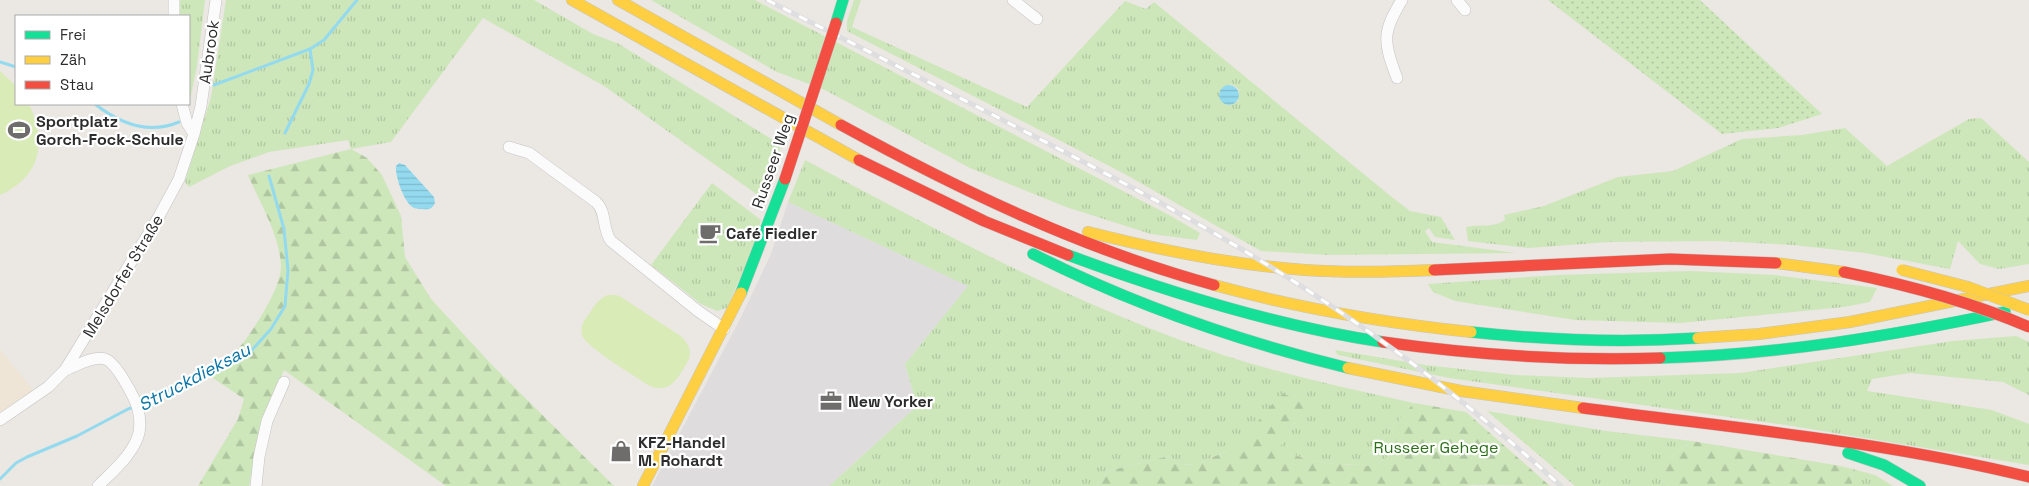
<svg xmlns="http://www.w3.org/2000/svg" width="2029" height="486" viewBox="0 0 2029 486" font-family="'Space Grotesk',sans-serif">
  <defs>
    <pattern id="grass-tufts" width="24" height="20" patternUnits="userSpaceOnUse" patternTransform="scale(1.25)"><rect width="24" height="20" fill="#cde7ba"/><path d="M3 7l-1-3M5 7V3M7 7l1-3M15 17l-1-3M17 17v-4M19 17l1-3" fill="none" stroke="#b0c6a0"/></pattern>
    <pattern id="forest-firs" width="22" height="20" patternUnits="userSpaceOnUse" patternTransform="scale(1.25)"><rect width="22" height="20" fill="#cde7ba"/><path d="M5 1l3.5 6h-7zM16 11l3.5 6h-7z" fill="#b0c6a0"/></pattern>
    <pattern id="park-dots" width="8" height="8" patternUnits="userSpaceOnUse" patternTransform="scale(1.25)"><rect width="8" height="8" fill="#cde7ba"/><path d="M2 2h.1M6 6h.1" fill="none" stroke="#b0c6a0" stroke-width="1.8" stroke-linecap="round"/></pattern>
    <pattern id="water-rules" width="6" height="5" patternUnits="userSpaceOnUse" patternTransform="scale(1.25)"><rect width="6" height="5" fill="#93daef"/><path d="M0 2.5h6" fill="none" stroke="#7fbbcd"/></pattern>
  </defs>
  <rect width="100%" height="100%" fill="#ebe7e2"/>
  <!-- industrial -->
  <path fill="#dfdcde" d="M788 202 969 286 905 364 917 406 829 486H652L740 319 771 254Z"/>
  <!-- education -->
  <path fill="#eee5d6" d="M0 349 33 390 0 413Z"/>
  <!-- grass -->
  <path fill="url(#grass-tufts)" fill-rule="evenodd" d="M180 0H205L197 66 187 115 189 16H179Z
    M226 0H534L593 34 619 44 781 145 766 201 604 86 483 18 391 142 351 149 348 140 269 152 230 166 189 187 185 182 211 97Z
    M651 0H755L1169 215 1200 233 1197 240 1151 234 1066 207 970 168 825 90 777 72Z
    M854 0H861L852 27 1027 107 1125 1 1146 9 1154 2 1393 198 1410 211 1441 217 1455 240 1435 237 1429 228 1425 231 1432 242 1516 253 1328 255 1261 251 1121 172 847 31V21ZM1230 84 1235 86 1239 90 1238 101C1231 107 1225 106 1220 99Z
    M1981 118 2029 162V264L1999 269 1980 264 1958 241 1950 269 1865 253 1793 245 1717 241 1609 242 1529 248 1468 241 1466 227C1480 224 1494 228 1505 220L1504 215 1544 206 1618 177 1673 171 1742 139 1802 135 1845 128 1887 166 1969 119Z
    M805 160C940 232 1078 307 1223 355 1285 375 1350 389 1414 403L1391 428 1397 444 1390 454 1374 467C1362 464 1351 465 1339 464 1323 464 1296 457 1282 450V439L1301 416 1312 407 1282 394 1236 447 1197 464 1180 465 1169 456 1108 471 1096 486H829L917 406 905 364 968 286 788 202Z
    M712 183 761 220 755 244 727 308 717 311 701 304 651 265Z
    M1690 271 1775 275 1877 288 1870 302 1844 307 1680 323 1575 320 1455 301 1433 292 1428 284 1558 275Z
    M2016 336 2029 342V395L2003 382 1910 373 1872 379 1867 391 1992 410 2029 424V465L1786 425 1449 378 1338 355 1335 350 1425 365 1515 375 1588 378 1740 373 1953 341Z
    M1487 411 1606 431 1692 441 1667 460 1662 480 1668 486H1575Z
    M1853 469 1875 475 1893 486H1852Z"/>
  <!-- forest -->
  <path fill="url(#forest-firs)" d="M351 149 367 158 382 175 401 216 405 257 431 299 493 366 614 486H446L284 370 259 432 249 486H198L238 419 244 399 213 378 212 372C222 363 234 354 243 343 256 326 282 286 281 265 279 234 260 203 248 175Z
    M1282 393 1313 407 1301 416 1282 439V450C1296 457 1323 464 1339 464 1351 465 1362 464 1374 467L1390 454 1397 444 1391 428 1414 403 1466 412 1550 486 1472 485 1464 486H1096L1108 471 1169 456 1180 465 1197 464 1236 447Z
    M1692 441 1835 465 1853 469 1852 486H1668L1662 480 1659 471 1667 460Z"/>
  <!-- park -->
  <path fill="url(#park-dots)" d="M1548 0H1700L1822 114 1778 128 1722 134Z"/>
  <!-- pitch -->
  <path fill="#d9ebb7" d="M0 71 16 86V104H29C47 143 41 176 0 195Z
    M608 295H616L621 297 682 337C688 344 692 350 689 359 680 375 671 395 650 386 638 378 584 346 582 335 580 326 584 320 589 314 595 305 598 299 608 295Z"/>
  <!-- water -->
  <path fill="url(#water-rules)" d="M1219 95a10 10 0 1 1 20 0a10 10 0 1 1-20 0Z
    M399 163 405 165 434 197 435 203C432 209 429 210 422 209 418 209 415 209 411 206 403 199 395 176 396 166Z"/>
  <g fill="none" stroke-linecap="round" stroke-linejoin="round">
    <!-- stream -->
    <path stroke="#93daef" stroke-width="3" d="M0 62 16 67
      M214 85 310 49
      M95 104C119 123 148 135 179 122
      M285 133 309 84 313 70 310 49 324 40 357 0
      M0 479 16 463 27 457 77 436 128 409 151 401 208 368 252 350 271 329 285 306 288 270 284 229 269 176"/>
    <!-- street casing -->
    <g stroke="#c4c3c3" stroke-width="12">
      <path id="street" d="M1013 0 1037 19
        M1457 0 1465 10
        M174 16V0
        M1397 78C1383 42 1382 32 1402 0
        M182 104 187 123 194 134
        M509 147 529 153 596 202C607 212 602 230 611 241L698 311 724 329
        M65 370C76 366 94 355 105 359 116 362 135 398 138 409 140 418 141 430 137 439 129 458 112 472 98 486
        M0 420 48 387 65 370 158 218 179 179 194 134 201 106 216 0
        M256 486 259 457 267 421 284 382"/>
    </g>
    <!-- fast casing -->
    <g stroke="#c4c3c3" stroke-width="12">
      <path id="fast" d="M836 23 843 0
        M1033 254C1134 305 1238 341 1348 368
        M1068 255C1170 293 1276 326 1383 342
        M741 293 785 179
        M1471 332C1546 340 1623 343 1698 338
        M1660 358C1776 355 1891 336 2005 312
        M1848 453 1884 465 1920 486"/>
    </g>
    <!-- slow casing -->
    <g stroke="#c4c3c3" stroke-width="12">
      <path id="slow" d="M572 0 859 160
        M618 0 841 125
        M1088 232C1159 250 1232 265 1305 270 1348 273 1391 272 1434 270
        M1776 263 1844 272
        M1214 285C1298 308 1385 323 1471 332
        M1698 338 1759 334 1850 322 2029 286
        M1348 368 1461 391 1583 408
        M643 486 741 293"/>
    </g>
    <!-- jam casing -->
    <g stroke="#c4c3c3" stroke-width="12">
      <path id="jam" d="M841 125C960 190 1082 249 1214 285
        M859 160 984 221 1068 255
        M1434 270 1670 259 1776 263
        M1383 342C1475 355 1567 361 1660 358
        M1583 408C1732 428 1883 441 2029 477"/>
    </g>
    <!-- street -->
    <use href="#street" stroke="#fcfbfb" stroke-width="11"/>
    <!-- fast -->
    <use href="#fast" stroke="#16e098" stroke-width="11"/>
    <!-- slow -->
    <use href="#slow" stroke="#ffcf43" stroke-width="11"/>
    <!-- jam -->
    <use href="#jam" stroke="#f24e42" stroke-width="11"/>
    <!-- rail casing -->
    <g stroke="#dedee0" stroke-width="5">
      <path id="rail" d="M767 0C844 39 921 78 997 117 1086 163 1176 209 1261 261 1368 326 1468 402 1561 486"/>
    </g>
    <!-- rail -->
    <use href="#rail" stroke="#fff" stroke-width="3" stroke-dasharray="9" stroke-linecap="butt"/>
    <!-- slow-bridge casing -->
    <g stroke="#c4c3c3" stroke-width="12" stroke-linecap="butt">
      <path id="slow-bridge" d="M1902 270 1968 287 2029 310"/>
    </g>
    <!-- jam-bridge casing -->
    <g stroke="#c4c3c3" stroke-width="12" stroke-linecap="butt">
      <path id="jam-bridge" d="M785 179 836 23
        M1844 272C1908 285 1969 301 2029 327"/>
    </g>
    <!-- slow-bridge -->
    <use href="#slow-bridge" stroke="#ffcf43" stroke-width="11"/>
    <!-- jam-bridge -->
    <use href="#jam-bridge" stroke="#f24e42" stroke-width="11"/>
  </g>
  <!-- icons -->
  <defs>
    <g id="stadium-bare" transform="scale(1.725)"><path d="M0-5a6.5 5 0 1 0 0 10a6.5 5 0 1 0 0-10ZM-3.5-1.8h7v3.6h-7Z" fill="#6f6d6c" stroke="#fff" stroke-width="2.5" paint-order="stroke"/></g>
    <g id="cafe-bare" transform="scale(1.725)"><path d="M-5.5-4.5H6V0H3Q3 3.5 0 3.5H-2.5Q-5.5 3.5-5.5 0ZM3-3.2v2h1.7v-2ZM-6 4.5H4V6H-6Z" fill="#6f6d6c" stroke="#fff" stroke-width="2.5" paint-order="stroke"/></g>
    <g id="office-bare" transform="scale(1.725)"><path d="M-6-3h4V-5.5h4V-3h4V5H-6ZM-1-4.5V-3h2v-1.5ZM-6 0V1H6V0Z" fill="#6f6d6c" stroke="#fff" stroke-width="2.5" paint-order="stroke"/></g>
    <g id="shop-bare" transform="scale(1.725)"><path d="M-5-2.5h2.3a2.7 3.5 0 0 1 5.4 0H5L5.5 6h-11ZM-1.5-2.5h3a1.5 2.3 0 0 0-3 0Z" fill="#6f6d6c" stroke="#fff" stroke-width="2.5" paint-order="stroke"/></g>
  </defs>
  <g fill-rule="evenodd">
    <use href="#stadium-bare" x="19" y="130"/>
    <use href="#cafe-bare" x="710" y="233"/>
    <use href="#office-bare" x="831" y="401"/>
    <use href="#shop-bare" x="621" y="451"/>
  </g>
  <g text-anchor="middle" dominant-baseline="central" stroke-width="4.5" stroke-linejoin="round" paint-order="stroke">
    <!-- street labels -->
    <g font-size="16" fill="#2c2c2c" stroke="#fff">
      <text transform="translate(209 52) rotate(-82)">Aubrook</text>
      <text transform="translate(773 161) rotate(-71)">Russeer Weg</text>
      <text transform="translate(123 276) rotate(-59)">Melsdorfer Straße</text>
    </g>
    <!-- poi labels -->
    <g font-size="16" font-weight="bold" fill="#2c2c2c" stroke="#fff" text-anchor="start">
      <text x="36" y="121">Sportplatz<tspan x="36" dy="18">Gorch-Fock-Schule</tspan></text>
      <text x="726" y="233">Café Fiedler</text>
      <text x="848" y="401">New Yorker</text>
      <text x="638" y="442">KFZ-Handel<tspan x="638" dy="18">M. Rohardt</tspan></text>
    </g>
    <!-- park labels -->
    <g font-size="16" fill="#2b6f17" stroke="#fff">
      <text x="1436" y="447">Russeer Gehege</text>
    </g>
    <!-- water labels -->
    <g font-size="18" font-style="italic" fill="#0773a6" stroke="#fff">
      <text transform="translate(194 377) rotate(-28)">Struckdieksau</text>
    </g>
  </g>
  <!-- legend -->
  <rect x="15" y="15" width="175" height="90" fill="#ffffff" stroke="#ababab"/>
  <rect x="25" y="31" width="25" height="8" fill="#16e098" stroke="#ababab"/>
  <text x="60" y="40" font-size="15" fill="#2c2c2c">Frei</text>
  <rect x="25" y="56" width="25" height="8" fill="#ffcf43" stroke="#ababab"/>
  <text x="60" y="65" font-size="15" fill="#2c2c2c">Zäh</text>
  <rect x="25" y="81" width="25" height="8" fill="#f24e42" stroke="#ababab"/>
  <text x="60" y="90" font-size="15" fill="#2c2c2c">Stau</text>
</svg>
